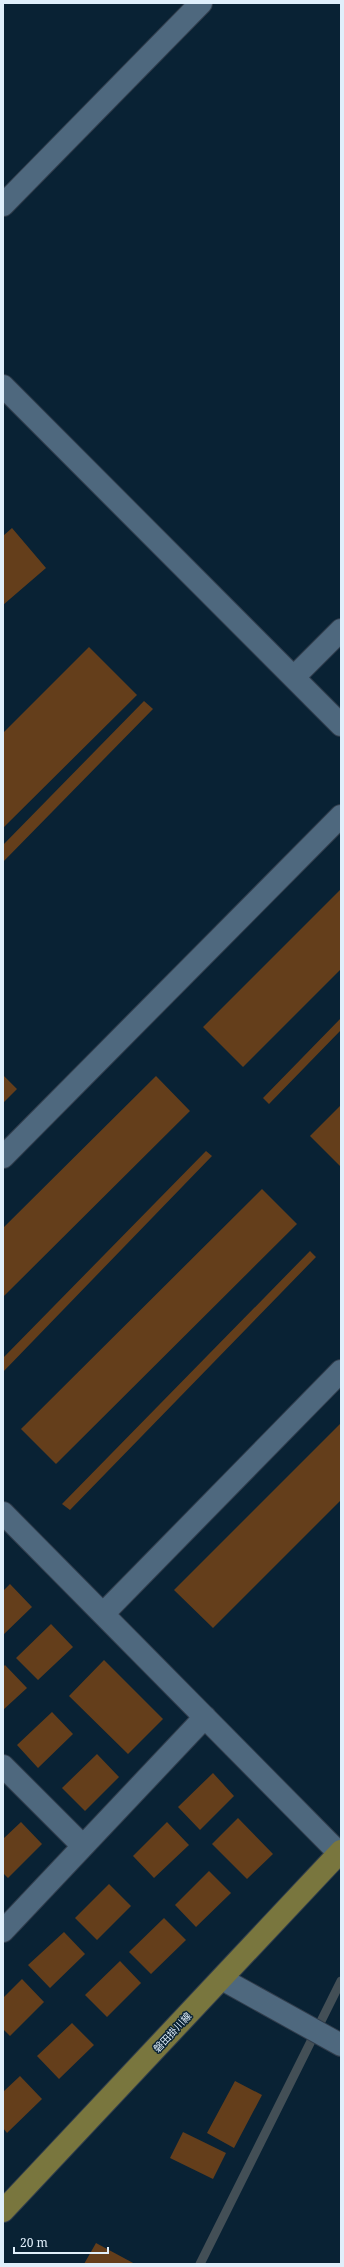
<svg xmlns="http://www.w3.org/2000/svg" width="344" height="2267" viewBox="0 0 344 2267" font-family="'Noto Serif','Noto Sans JP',serif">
  <rect width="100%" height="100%" fill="#092234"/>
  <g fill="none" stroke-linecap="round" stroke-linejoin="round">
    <!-- stream -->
    <path stroke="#434f56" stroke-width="9" d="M200 2264 341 1981"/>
  </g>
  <!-- building -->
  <path fill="#643e1b" d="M12 528 46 568 3 605V536Z
    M89 647 137 695 3 828V733Z
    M144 701 153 709 3 862V845Z
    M341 889V969L243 1067 203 1027Z
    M341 1018V1030L269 1104 263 1098Z
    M3 1075 17 1089 3 1103Z
    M156 1076 190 1111 3 1297V1228Z
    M341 1105V1167L310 1136Z
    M206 1151 212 1156 3 1372V1358Z
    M262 1189 297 1224 56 1464 21 1429Z
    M310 1251 316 1257 70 1510 62 1504Z
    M341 1423V1500L213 1628 174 1590Z
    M10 1584 32 1607 3 1635V1591Z
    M51 1624 73 1647 38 1680 16 1658Z
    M104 1660 163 1719 128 1754 69 1696Z
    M5 1665 27 1688 3 1710V1667Z
    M52 1712 73 1734 38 1768 17 1745Z
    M97 1754 119 1777 85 1811 62 1788Z
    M213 1773 234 1796 200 1830 178 1807Z
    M238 1818 273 1854 247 1879 212 1844Z
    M21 1822 42 1844 8 1878 3 1873V1839Z
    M167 1822 189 1845 154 1878 133 1856Z
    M209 1871 231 1893 196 1927 175 1905Z
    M109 1884 131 1906 97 1940 75 1918Z
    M164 1918 186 1940 151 1974 129 1952Z
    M64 1932 85 1954 50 1988 28 1965Z
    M120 1961 141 1983 107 2017 85 1995Z
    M22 1979 44 2002 10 2036 3 2029V1998Z
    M72 2023 94 2045 59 2079 37 2056Z
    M20 2076 42 2099 7 2133 3 2128V2092Z
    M235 2081 262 2095 234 2148 207 2133Z
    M183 2132 226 2153 213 2179 170 2158Z
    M96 2243 135 2264H84Z"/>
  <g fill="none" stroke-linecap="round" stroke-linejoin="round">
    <!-- minor casing -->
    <g stroke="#313d4c" stroke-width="24">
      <path id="minor" d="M3 205 201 3
        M3 386 341 725
        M294 677 341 630
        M3 1157 341 816
        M3 1513 339 1853
        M103 1614 341 1371
        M3 1766 83 1846
        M3 1931 205 1717
        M222 1979 341 2045"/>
    </g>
    <!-- major casing -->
    <g stroke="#313d4c" stroke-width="24">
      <path id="major" d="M3 2211 341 1851"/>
    </g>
    <!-- minor -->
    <use href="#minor" stroke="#4e687e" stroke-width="22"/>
    <!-- major -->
    <use href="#major" stroke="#79763e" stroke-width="22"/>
  </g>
  <g text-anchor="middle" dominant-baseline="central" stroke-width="3" stroke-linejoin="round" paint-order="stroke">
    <!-- street labels -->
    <g font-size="10" fill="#e0effb" stroke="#092234">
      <text transform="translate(172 2032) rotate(-47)">磐田掛川線</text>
    </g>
  </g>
  <!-- border -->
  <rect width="344" height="2267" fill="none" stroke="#e0effb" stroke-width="8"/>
  <!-- scale -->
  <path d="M14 2247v6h94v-6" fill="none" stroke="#e0effb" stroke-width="2"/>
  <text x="20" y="2247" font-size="12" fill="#e0effb" stroke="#092234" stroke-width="3" paint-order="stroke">20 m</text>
</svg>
